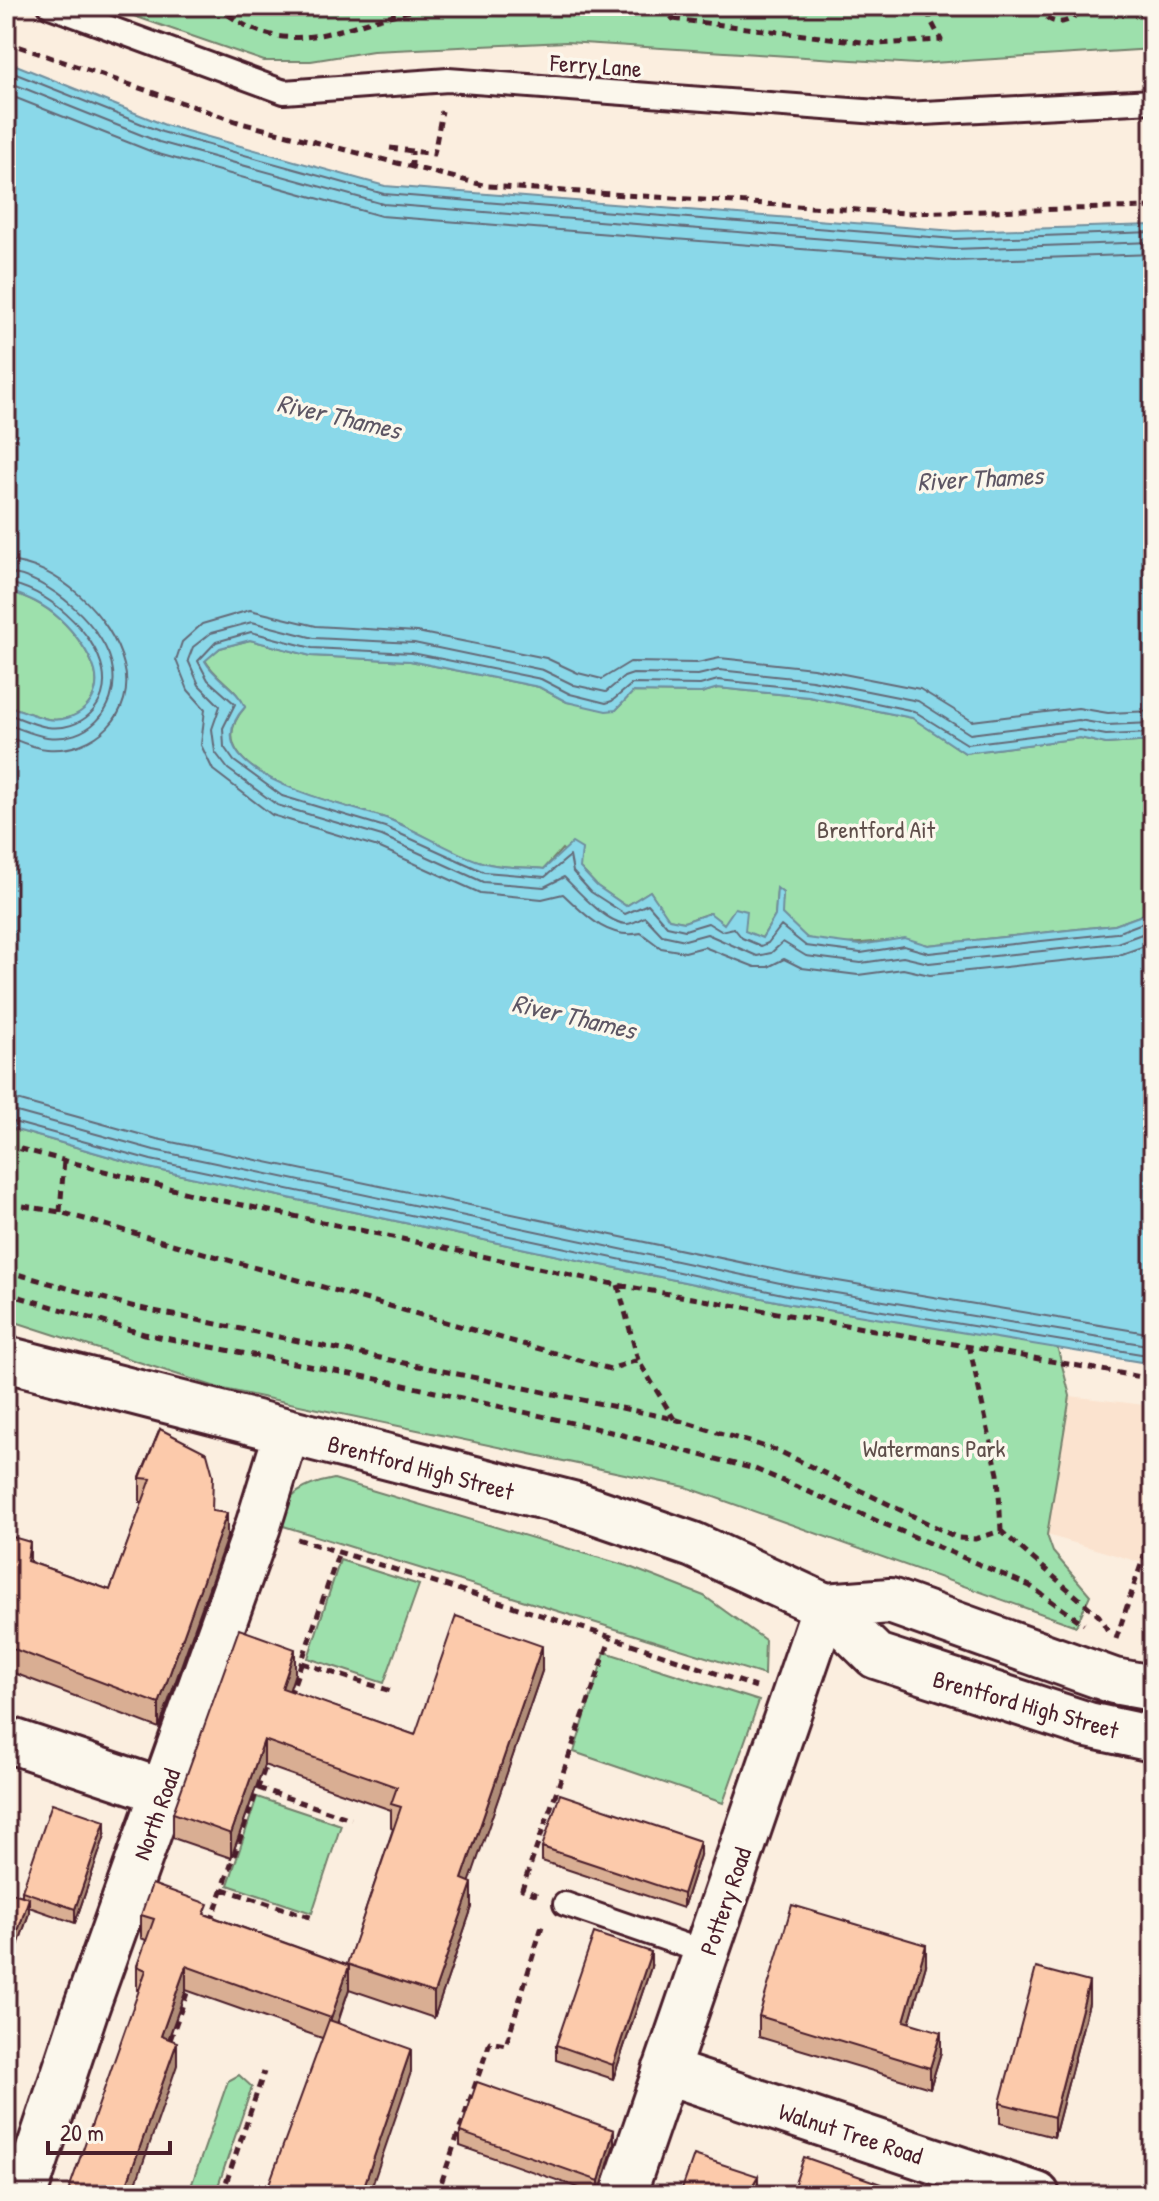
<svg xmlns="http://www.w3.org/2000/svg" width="1159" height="2201" viewBox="0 0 1159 2201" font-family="'Patrick Hand',sans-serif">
  <rect width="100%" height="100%" fill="#fbeedf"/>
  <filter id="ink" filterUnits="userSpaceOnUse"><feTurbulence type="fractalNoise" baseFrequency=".0125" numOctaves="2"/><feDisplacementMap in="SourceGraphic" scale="16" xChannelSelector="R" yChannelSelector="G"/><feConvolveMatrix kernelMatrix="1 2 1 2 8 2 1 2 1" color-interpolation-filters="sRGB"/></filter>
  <g filter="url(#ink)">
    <!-- built -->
    <path fill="#fbe3cf" d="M1070 1396 1153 1406V1566L1047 1535Z"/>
    <!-- green -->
    <path fill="#9de0ac" stroke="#74806c" stroke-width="2" d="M105 6H1153V49L916 64 566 42 373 51 311 61H264Z
      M6 590C27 597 44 604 60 619 74 632 90 653 95 671 103 701 76 724 48 719 34 716 19 709 6 705Z
      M250 640 311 656 410 661 539 687 567 702 616 710 633 692 701 693 718 688 809 697 913 718 965 753 1080 738 1106 744 1153 741V911L1115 925 928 945C888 933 851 952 810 939 800 936 789 922 781 914L783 893 777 889 775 916 762 938 724 924 709 913 684 922 668 919 650 891 626 906 597 886 562 849 544 869C526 867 506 868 489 864 459 858 419 831 388 819 349 805 186 775 245 707 238 689 215 678 205 660L220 648Z
      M6 1127 149 1168 568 1258 791 1304 1057 1346 1070 1396 1047 1535 1053 1552 1090 1595 1076 1626 686 1487 219 1388 6 1319Z
      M334 1479 627 1566 704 1596 765 1640 764 1675 277 1524C287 1493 303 1485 334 1479Z
      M340 1560 419 1585 384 1683 308 1658Z
      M605 1652 759 1701 723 1803 574 1752Z
      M257 1797 341 1825 312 1913 228 1885Z
      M239 2075 252 2087 215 2195H188L228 2081Z"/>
    <!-- water -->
    <path fill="#8ad8e9" stroke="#708e9d" stroke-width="2" d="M6 61 165 125 385 186 955 231 1153 225V741L1106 744 1080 738 965 753 912 718 809 697 718 688 701 693 633 692 616 710 606 711 567 702 539 687 410 661 311 656 250 640 220 648 205 661C215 679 238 689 245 707 184 774 350 805 388 819 419 831 459 857 489 864 506 868 526 867 544 869L572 843 582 849 580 868 597 886 626 906 650 891 669 919 684 922 710 913 724 924 735 908 747 911 745 931 762 938 775 916 777 888 783 893 782 914 807 938 860 945 905 938 928 945 1115 925 1153 911V1364L791 1304 568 1258 149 1168 6 1127V705C19 709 34 716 47 719 76 724 103 701 95 671 90 653 74 632 60 619 44 604 27 597 6 590Z"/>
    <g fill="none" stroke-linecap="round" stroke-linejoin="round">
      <!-- shore -->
      <path stroke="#646977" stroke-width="2" d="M6 70 162 132 384 194 955 239 1153 232
        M6 81 159 142 383 204 954 249 1153 242
        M6 94 155 153 381 216 954 261 1153 254
        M6 561C57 563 112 616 124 665 137 714 94 753 47 749 33 748 19 741 6 736
        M6 573C47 575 108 628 113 671 118 711 87 742 47 737 33 735 19 728 6 724
        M6 583C44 587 96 632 103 671 110 705 81 732 47 727 34 725 19 718 6 713
        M1153 711 1108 713 1078 708 972 721 920 689 813 668 720 658 697 663 630 662 602 679 578 673 546 658 417 632 316 626 250 610 202 624 182 642 176 660 188 690 205 709 201 745 213 770 272 815 378 847 480 893 542 899 563 894C585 915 608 940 641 933L661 948 685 952 704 947 755 967H768L784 959 802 968 858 975 903 969 930 975 1119 955 1153 943
        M1153 723 1107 725 1079 720 970 734 918 701 812 680 719 670 698 675 633 674 624 677 606 692 574 685 543 670 414 643 314 638 252 622 211 633 193 647 188 660 199 685 220 706 212 729 215 752 228 769 277 805 382 836 483 882 544 887 564 877C577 890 607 924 627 924 633 924 639 919 645 917L662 935 685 940 707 934 757 956 771 953 783 942 806 956 861 963 903 957 929 963 1117 943 1153 930
        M1153 733 1106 735 1079 730 967 744 914 711 810 689 718 680 700 685 632 684 612 701 606 703 570 694 541 679 412 653 312 648 251 632 216 642 198 661 208 680 235 704 223 728 224 747 234 761 282 796 385 827 484 872 545 877 570 856 573 872 591 892 625 914 648 904 667 926 685 930 708 923 721 931 734 928 742 938 761 946 768 943 781 926 806 946 861 953 904 946 929 953 1116 933 1153 919
        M6 1097 157 1139 796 1274 1153 1334
        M6 1109 154 1150 794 1286 1153 1346
        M6 1120 151 1160 792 1296 1153 1356"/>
      <!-- service casing -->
      <g stroke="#4a1f2b" stroke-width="28">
        <path id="service" d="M50 6 284 92 448 80 905 114 1153 101
          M565 1904 707 1953"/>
      </g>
      <!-- minor casing -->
      <g stroke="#4a1f2b" stroke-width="50">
        <path id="minor" d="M6 1739 164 1792
          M665 2071 1037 2195
          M24 2195 85 2011 258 1526 287 1432
          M623 2195 825 1606"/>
      </g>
      <!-- primary casing -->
      <g stroke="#4a1f2b" stroke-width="50">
        <path id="primary" d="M6 1359 580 1506 693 1545 825 1606 876 1656 1088 1725 1153 1739
          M825 1606 890 1601 1114 1681 1153 1688"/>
      </g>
      <!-- path -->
      <path stroke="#4a1f2b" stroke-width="5" stroke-dasharray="8 6" stroke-linecap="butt" d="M217 6C290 67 338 23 417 10 441 6 467 9 492 6
        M662 6 673 19 696 6
        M1039 6C1049 30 1072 25 1084 6
        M1140 6 1153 14
        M673 19 878 44 941 40 930 19 929 6
        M6 42 241 123 487 186 904 213 1153 207
        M390 148 434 154 442 111
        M412 169V151
        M6 1145 195 1195 618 1285 1153 1379
        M23 1206 60 1212 610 1369 638 1360
        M60 1212 64 1160
        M6 1271 135 1307 674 1419 779 1451 958 1538 975 1539 1001 1531 1099 1616 1110 1634
        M618 1285 638 1360 674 1419
        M6 1293 144 1334 382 1380 599 1429 755 1469 1030 1586 1084 1624
        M969 1345 998 1474 1001 1531
        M297 1539 611 1637 756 1687
        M1116 1639 1150 1538
        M302 1663 394 1692
        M290 1696 339 1552
        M258 1788 351 1819
        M223 1889 316 1919
        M537 1895 522 1889 611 1637
        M211 1922 267 1762
        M170 2040 190 1985
        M222 2195 264 2072
        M437 2195 490 2042 506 2045 542 1926"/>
      <!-- service -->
      <use href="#service" stroke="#fbf7ec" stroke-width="22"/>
      <!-- minor -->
      <use href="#minor" stroke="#fbf7ec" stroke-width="44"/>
      <!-- primary -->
      <use href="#primary" stroke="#fbf7ec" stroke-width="44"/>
    </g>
    <!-- wall -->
    <path fill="#d9ae93" stroke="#4a1f2b" stroke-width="2" d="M160 1429 212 1511 227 1537 159 1728 6 1670V1535L30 1562 110 1590 143 1502H140V1478Z
      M542 1671 469 1882 472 1907 434 2018 349 1989 338 2023 411 2072 322 2038 186 1990 169 2038 177 2065 139 1990H137V1966L146 1940 141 1938V1915H208L347 1965 393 1829 391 1828V1810L264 1765 231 1858 173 1838V1813L295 1673 289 1691 415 1735Z
      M105 1835 75 1923 29 1907V1913L6 1981V1891L22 1896V1891Z
      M542 1847 700 1855 683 1908 542 1861Z
      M926 1965 909 2023 941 2052 930 2088 759 2037V2016Z
      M651 1967 613 2079 556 2060V2045Z
      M1089 2003 1054 2137 1000 2123V2103Z
      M460 2132 614 2144 599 2195 460 2146Z"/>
    <!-- shaded-wall -->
    <path fill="#b08d78" stroke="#4a1f2b" stroke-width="2" d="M9 1380V1404L6 1416V1392Z
      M227 1513V1537L159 1728V1704Z
      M30 1542V1566L27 1561Z
      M542 1646V1671L462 1904V1879Z
      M295 1649V1673L282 1713V1688Z
      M264 1740V1765L231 1858V1834Z
      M105 1821V1835L75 1923V1909Z
      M700 1841V1855L683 1908V1894Z
      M472 1883V1907L434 2018V1993Z
      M29 1898V1913L6 1981V1967Z
      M926 1945V1965L904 2041V2021Z
      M651 1952V1967L613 2079V2065Z
      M186 1966V1990L161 2059V2036Z
      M349 1966V1989L331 2041V2018Z
      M1089 1982V2003L1054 2137V2117Z
      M941 2032V2052L930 2088V2068Z
      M177 2042V2065L132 2195H123Z
      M411 2049V2072L369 2195H361Z
      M614 2130V2144L599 2195V2181Z
      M758 2176V2190L755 2195H747Z"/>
    <!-- building -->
    <path fill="#fccaab" stroke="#4a1f2b" stroke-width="2" d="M6 1379 9 1380 6 1392Z
      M160 1429 207 1453 213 1475 212 1511 227 1513 159 1704 6 1646V1535L30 1542 27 1561 110 1590 151 1479 140 1478Z
      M456 1616 542 1646 462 1879 472 1883 434 1993 347 1964 401 1807 391 1804 397 1787 264 1740 231 1834 173 1813 239 1629 295 1649 282 1688 415 1735Z
      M560 1794 700 1841 683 1894 542 1847Z
      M52 1803 105 1821 75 1909 22 1891Z
      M152 1884 208 1904 204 1914 349 1966 331 2018 186 1966 161 2036 177 2042 123 2195H67L146 1970 137 1966 154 1919 141 1915Z
      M6 1891 29 1898 6 1967Z
      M792 1905 926 1945 904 2021 941 2032 930 2068 759 2016Z
      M594 1933 651 1952 613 2065 556 2045Z
      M1036 1968 1089 1982 1054 2117 1000 2103Z
      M329 2020 411 2049 361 2195H265Z
      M477 2082 614 2130 599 2181 460 2132Z
      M694 2155 758 2176 747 2195H680Z
      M804 2157 912 2195H791Z"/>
  </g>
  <g text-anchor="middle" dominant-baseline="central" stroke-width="7" stroke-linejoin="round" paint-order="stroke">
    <!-- street labels -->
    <g font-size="24" fill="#4a1f2b" stroke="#fbf7ec">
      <text transform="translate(596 65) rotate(4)">Ferry Lane</text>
      <text transform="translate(421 1467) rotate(15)">Brentford High Street</text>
      <text transform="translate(1026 1704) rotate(16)">Brentford High Street</text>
      <text transform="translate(156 1814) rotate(-70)">North Road</text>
      <text transform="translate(725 1901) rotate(-71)">Pottery Road</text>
      <text transform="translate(851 2133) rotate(18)">Walnut Tree Road</text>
    </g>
    <!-- park labels -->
    <g font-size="24" fill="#5f4f4b" stroke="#fbf7ec">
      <text x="876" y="829">Brentford Ait</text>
      <text x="934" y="1448">Watermans Park</text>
    </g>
    <!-- water labels -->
    <g font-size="26" font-style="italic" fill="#5d5664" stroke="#fbf7ec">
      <text transform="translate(339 416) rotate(13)">River Thames</text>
      <text transform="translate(980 478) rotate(-3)">River Thames</text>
      <text transform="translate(574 1016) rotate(13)">River Thames</text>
    </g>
  </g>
  <!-- margin -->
  <rect width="1159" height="2201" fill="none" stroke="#fbf7ec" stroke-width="32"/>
  <rect x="16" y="16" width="1127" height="2169" fill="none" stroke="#4a1f2b" stroke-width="3" filter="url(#ink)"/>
  <!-- scale -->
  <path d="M48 2141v12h122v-12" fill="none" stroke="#4a1f2b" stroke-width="4"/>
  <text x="60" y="2141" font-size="24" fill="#4a1f2b" stroke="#fbf7ec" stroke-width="6" paint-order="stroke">20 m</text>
</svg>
